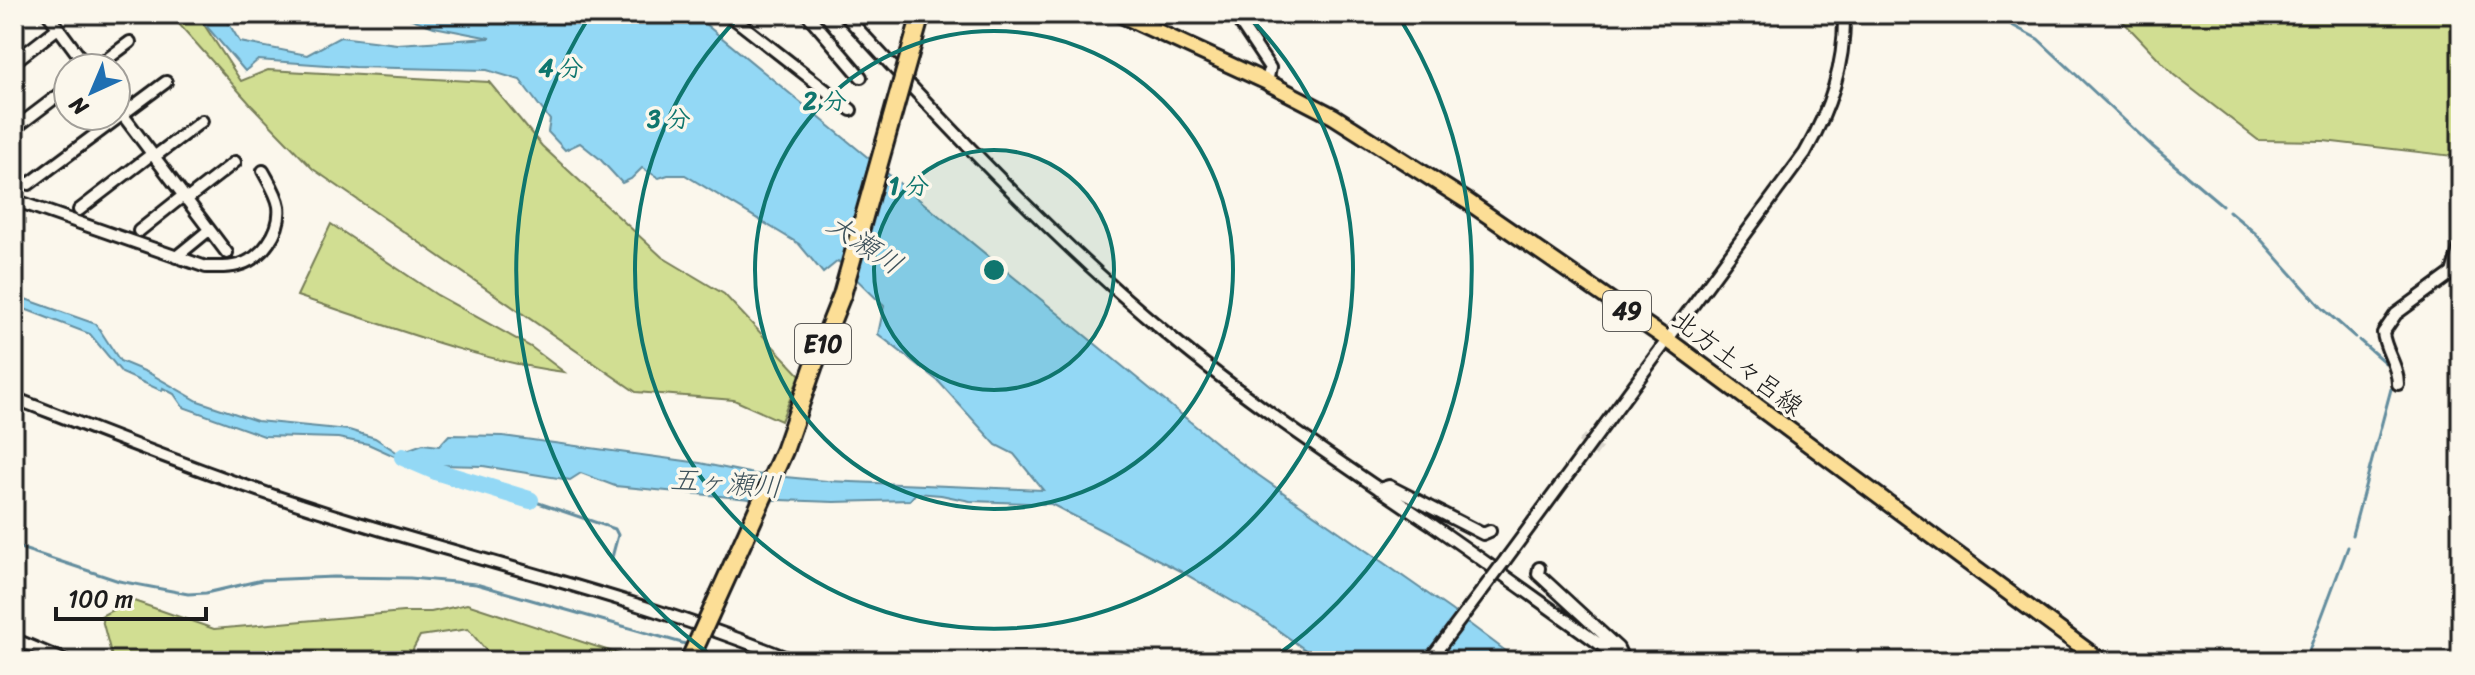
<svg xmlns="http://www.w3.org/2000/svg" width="2475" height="675" viewBox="0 0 2475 675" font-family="Sriracha,'Klee One',sans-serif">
  <rect width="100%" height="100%" fill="#fbf7ec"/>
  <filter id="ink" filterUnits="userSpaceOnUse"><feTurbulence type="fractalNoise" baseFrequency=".0125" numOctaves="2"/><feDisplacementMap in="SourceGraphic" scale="16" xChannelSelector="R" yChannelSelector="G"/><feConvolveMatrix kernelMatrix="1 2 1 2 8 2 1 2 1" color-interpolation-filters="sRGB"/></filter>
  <g filter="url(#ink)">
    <!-- green -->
    <path fill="#d1de92" stroke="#767d57" stroke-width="2" d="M170 14H197L241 81 268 70 489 82 542 146 662 257 724 294 800 375 781 421 734 400 636 392 313 169 252 106Z
      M2116 14H2461V157L2324 141 2258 140 2174 75Z
      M331 224 437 295 531 347 564 372C477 361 380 323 297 296Z
      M131 600 214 629 403 612H431L467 604 640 661H495L468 629 420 636 413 649 414 661H113L101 616Z"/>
    <!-- water -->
    <path fill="#93d8f5" stroke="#638d9e" stroke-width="2" d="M196 14H223L240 42 307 55 340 37 397 44 490 38 434 27 406 17 410 14H693L1238 461 1451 610 1519 661H1321L1261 618 1180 571 1051 504 970 501 941 495 916 493 910 500 834 502 750 499 615 486 581 473 570 480 483 466 437 465 401 459 368 444 338 438 264 436 183 407 174 394 163 388 162 391 122 373 90 334 14 305V295L96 324 120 361 149 373 198 401 257 421 349 430 375 438 398 453 423 444 439 446 449 435 503 436 700 463 754 474 827 481 1043 490 1014 454 996 445 938 381 878 334 884 306 838 261 823 273 799 244 685 175H668L659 178 642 168 631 179 622 183 600 159 580 143 565 150 548 132 550 120 520 80 487 70 354 67 258 60 245 71Z"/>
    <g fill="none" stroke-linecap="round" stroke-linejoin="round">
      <!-- stream -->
      <path stroke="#638d9e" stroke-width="3" d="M1522 14H1633
        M1991 14 2038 39 2152 146 2222 205
        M1227 15 1261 63
        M2229 211 2256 234 2322 308 2355 337
        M2359 340 2390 367
        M530 500 615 529 618 535 611 561
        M2352 535 2391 389
        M14 546 119 581 188 594 206 593 262 580 334 577 410 578 476 584 689 645
        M699 650 724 661
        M2305 661 2348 547"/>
      <!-- river -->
      <path stroke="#93d8f5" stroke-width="18" d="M403 457 438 472 530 500"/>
      <!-- minor-tunnel -->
      <path stroke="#dad6cd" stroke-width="10" stroke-dasharray="10 5" stroke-linecap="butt" d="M1581 438 1599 452"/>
      <!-- minor casing -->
      <g stroke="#1c1c1c" stroke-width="16">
        <path id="minor" d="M48 14 88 68
          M728 14 851 110
          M807 14 861 77
          M844 14C946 125 1050 236 1166 333 1250 403 1341 463 1431 524 1496 569 1559 615 1623 661
          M1234 14 1270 68 1267 82
          M14 62 58 28
          M95 68 130 42
          M116 106 227 253
          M14 129 68 88
          M154 157 202 121
          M14 173 20 180 29 184 166 82
          M14 200 206 267C217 267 228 268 238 265 262 259 282 231 279 206 277 194 269 182 263 171
          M186 200 235 162
          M79 210 152 154
          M139 231 183 196
          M176 257 209 230
          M2398 384C2398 365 2385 351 2383 333L2396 314 2452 273 2461 243
          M14 398C127 442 239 487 355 522 502 567 652 602 794 661
          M1379 489 1389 486 1483 534 1490 531
          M1506 559 1805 153C1830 109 1845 65 1844 14
          M1539 568 1538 574 1618 648 1623 659
          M14 639 66 661"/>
      </g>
      <!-- major casing -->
      <g stroke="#1c1c1c" stroke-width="20">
        <path id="major" d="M1119 14 1267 82 1333 116 1467 201 1668 340 2101 661"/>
      </g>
      <!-- minor -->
      <use href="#minor" stroke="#fbf7ec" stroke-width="10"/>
      <!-- major -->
      <use href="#major" stroke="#fcde96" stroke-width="14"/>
      <!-- minor-bridge casing -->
      <g stroke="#1c1c1c" stroke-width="16" stroke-linecap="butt">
        <path id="minor-bridge" d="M1429 661 1506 559"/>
      </g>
      <!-- highway-bridge casing -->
      <g stroke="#1c1c1c" stroke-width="22" stroke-linecap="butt">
        <path id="highway-bridge" d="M689 661 784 451 814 365 842 295 921 14"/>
      </g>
      <!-- minor-bridge -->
      <use href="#minor-bridge" stroke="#fbf7ec" stroke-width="10"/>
      <!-- highway-bridge -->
      <use href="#highway-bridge" stroke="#fcde96" stroke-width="16"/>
    </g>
  </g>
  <!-- distance rings -->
  <circle cx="994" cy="270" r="120" fill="#0f766e" fill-opacity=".12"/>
  <g fill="none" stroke="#0f766e" stroke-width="4">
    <circle cx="994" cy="270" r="120"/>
    <circle cx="994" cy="270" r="239"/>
    <path d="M1248 16A359 359 0 1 1 740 16"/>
    <path d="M716 659A478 478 0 0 1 589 17M1399 17A478 478 0 0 1 1272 659"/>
  </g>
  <g text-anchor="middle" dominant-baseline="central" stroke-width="7" stroke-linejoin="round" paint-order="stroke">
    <!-- shield labels -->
    <g fill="#fbf7ec" stroke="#5f5e5a" stroke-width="2">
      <rect x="1603" y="291" width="48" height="40" rx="6"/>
      <rect x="795" y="324" width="56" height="40" rx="6"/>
    </g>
    <g font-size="24" font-weight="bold" fill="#1c1c1c">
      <text x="1627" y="311">49</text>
      <text x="823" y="344">E10</text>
    </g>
    <!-- street labels -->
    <g font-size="26" fill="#1c1c1c" stroke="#fbf7ec">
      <text transform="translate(1738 363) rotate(37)">北方土々呂線</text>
    </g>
    <!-- water labels -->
    <g font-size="28" font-style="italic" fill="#40545d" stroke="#fbf7ec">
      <text transform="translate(865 244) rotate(34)">大瀬川</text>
      <text transform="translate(726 483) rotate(4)">五ヶ瀬川</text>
    </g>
  </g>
  <circle cx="994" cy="270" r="12" fill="#0f766e" stroke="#fbf7ec" stroke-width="4"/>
  <g font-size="24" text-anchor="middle" font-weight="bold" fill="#0f766e" stroke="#fbf7ec" stroke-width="7" stroke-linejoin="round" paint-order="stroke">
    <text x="561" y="76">4 分</text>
    <text x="825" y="109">2 分</text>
    <text x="669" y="127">3 分</text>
    <text x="909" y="194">1 分</text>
  </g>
  <!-- margin -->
  <rect width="2475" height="675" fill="none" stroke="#fbf7ec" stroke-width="48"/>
  <rect x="24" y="24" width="2427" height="627" fill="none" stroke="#1c1c1c" stroke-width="3" filter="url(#ink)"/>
  <!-- north arrow -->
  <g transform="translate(92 92) rotate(224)"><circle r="38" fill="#fbf7ec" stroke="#a29f99" stroke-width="2"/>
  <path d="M0-6L14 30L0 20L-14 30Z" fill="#1f6fb2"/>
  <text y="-12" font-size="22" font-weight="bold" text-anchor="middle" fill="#1c1c1c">N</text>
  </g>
  <!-- scale -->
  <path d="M56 607v12h150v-12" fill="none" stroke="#1c1c1c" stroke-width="4"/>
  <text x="68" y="607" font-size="24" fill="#1c1c1c" stroke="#fbf7ec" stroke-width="6" paint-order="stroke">100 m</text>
</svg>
